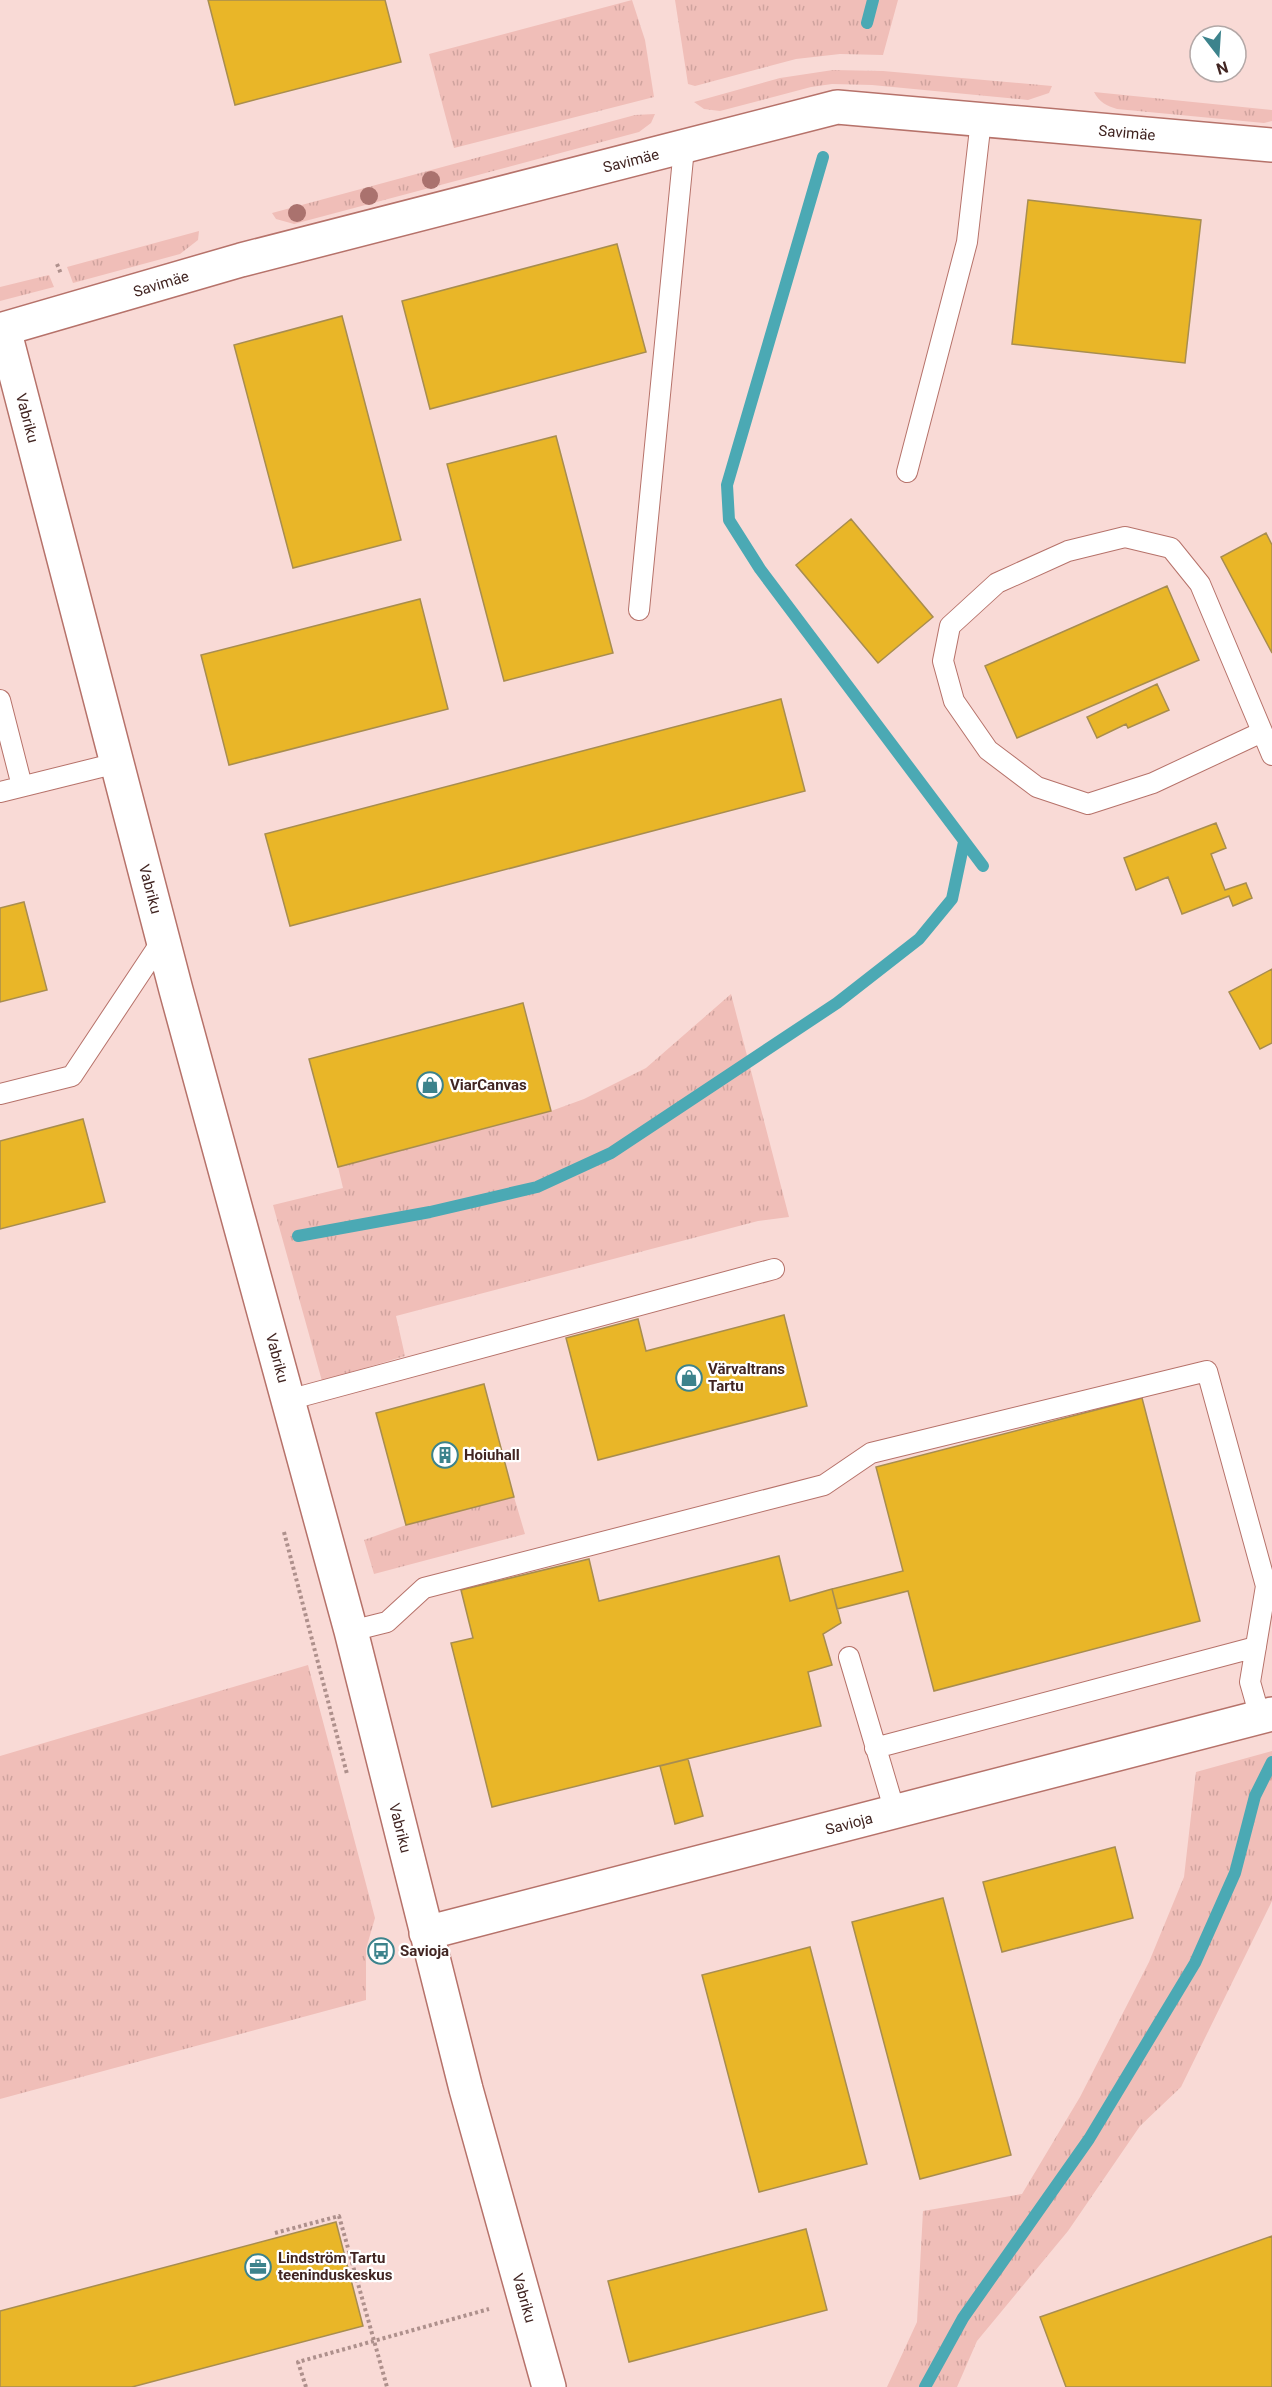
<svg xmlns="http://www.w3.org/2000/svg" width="1272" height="2387" viewBox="0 0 1272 2387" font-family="Roboto,sans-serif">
  <defs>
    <pattern id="grass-tufts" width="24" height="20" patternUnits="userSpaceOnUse" patternTransform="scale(1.5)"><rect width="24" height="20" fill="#f0beb8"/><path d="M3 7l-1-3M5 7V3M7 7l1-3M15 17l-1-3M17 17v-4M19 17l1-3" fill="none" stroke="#cfa39e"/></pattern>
  </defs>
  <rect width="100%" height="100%" fill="#f9dad6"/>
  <!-- grass -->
  <path fill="url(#grass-tufts)" d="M632 0 645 40 654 97 454 148 429 54Z
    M675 0H898L883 55 840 54 796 59 695 86 688 84Z
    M833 70 883 71 1052 86 1049 93 1028 100 872 85 832 84 811 87 720 111 704 109 694 102 780 78Z
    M1094 92 1272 110V121L1264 123 1117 109C1107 106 1099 102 1094 92Z
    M655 114 651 123 639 132 294 224 276 219 272 213 635 115Z
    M199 231 198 240 180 254 73 283 67 267Z
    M49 275 54 287 0 301V287Z
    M731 994 789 1217 758 1221 396 1316 405 1356 322 1381 273 1205 343 1188 338 1167 551 1111 584 1099 646 1068Z
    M514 1497 525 1534 374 1574 364 1540 406 1525Z
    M308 1665 375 1918 366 1949V2000L0 2099V1756Z
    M1272 1751V1901L1181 2087 1140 2126 1068 2231 977 2341 957 2387H887L917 2322 923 2211 1022 2194 1080 2097 1149 1962 1184 1877 1196 1772Z"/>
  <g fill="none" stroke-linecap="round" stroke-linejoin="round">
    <!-- stream -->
    <path stroke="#4ba9b4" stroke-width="12" d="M867 23 873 0
      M823 157 727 485 729 520 760 569 983 866
      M298 1236 430 1212 537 1187 611 1153 837 1003 919 939 952 899 964 842
      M925 2387 963 2318 1089 2139 1195 1963 1235 1873 1255 1796 1272 1762"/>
  </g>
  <!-- building -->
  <path fill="#e9b628" stroke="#a88d4f" stroke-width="1.5" d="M208 0H385L401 62 235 105Z
    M1028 200 1201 220 1185 363 1012 344Z
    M617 244 646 352 430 409 402 301Z
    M342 316 401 540 293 568 234 345Z
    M556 436 613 653 504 681 447 464Z
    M851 519 933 617 878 663 796 565Z
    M1266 533 1272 545V653L1221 557Z
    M1167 586 1199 660 1017 738 985 666Z
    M420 599 448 709 229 765 201 655Z
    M1157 684 1169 710 1128 728 1126 724 1097 738 1087 717Z
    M781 699 805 791 290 926 265 834Z
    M1216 823 1226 848 1211 854 1225 890 1246 883 1252 898 1233 906 1229 896 1182 914 1168 877 1136 890 1124 858Z
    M24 902 47 990 0 1002V908Z
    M1272 969V1043L1260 1049 1229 992Z
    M523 1003 551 1111 338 1167 309 1059Z
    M83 1119 105 1202 0 1229V1141Z
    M784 1315 807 1406 598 1460 566 1338 638 1319 646 1351Z
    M484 1384 514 1497 406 1525 376 1413Z
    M1142 1398 1200 1621 934 1691 908 1591 837 1609 832 1589 903 1571 876 1467Z
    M779 1556 790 1601 832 1589 841 1623 823 1634 832 1665 808 1672 821 1726 492 1807 451 1643 473 1638 461 1590 589 1559 599 1601Z
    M688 1759 703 1816 675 1824 660 1766Z
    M1115 1847 1133 1918 1002 1952 983 1882Z
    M943 1898 1011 2155 920 2179 852 1922Z
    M810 1947 867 2164 759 2192 702 1975Z
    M336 2222 363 2326 132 2387H0V2311Z
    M806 2229 827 2310 629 2362 608 2281Z
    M1272 2236V2387H1066L1040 2317Z"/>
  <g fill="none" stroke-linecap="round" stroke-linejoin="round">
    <!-- service casing -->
    <g stroke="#b6726a" stroke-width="22">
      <path id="service" d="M907 472 967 242 981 120
        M639 610 684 148
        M0 700 22 786
        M1262 732 1153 783 1088 804 1037 787 988 750 954 701 943 661 950 626 997 583 1068 551 1125 537 1171 548 1200 584 1272 755
        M0 792 117 763
        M0 1094 72 1076 163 939
        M288 1400 774 1269
        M351 1631 387 1622 424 1588 824 1485 871 1453 1207 1371 1266 1586 1250 1682 1260 1717
        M849 1657 895 1812
        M875 1748 1256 1647"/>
    </g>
    <!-- minor casing -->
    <g stroke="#b6726a" stroke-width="36">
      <path id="minor" d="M4 329 176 990 351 1631 466 2089 549 2387
        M0 330 241 260 837 107 1272 145
        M426 1933 1272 1714"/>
    </g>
    <!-- path -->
    <path stroke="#ae908c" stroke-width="4" stroke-dasharray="3 3" stroke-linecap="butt" d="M57 264 61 274
      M284 1532 347 1774
      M275 2233 339 2216 387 2387
      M306 2387 298 2362 489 2309"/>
    <!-- service -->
    <use href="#service" stroke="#fff" stroke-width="20"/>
    <!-- minor -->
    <use href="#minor" stroke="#fff" stroke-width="33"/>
  </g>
  <!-- trees -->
  <g fill="#aa726e">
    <circle cx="431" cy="180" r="9"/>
    <circle cx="369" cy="196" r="9"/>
    <circle cx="297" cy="213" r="9"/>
  </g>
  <!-- icons -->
  <defs>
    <g id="shop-ring" transform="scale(1.35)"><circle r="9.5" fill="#fff" stroke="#3c838c" stroke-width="1.5"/><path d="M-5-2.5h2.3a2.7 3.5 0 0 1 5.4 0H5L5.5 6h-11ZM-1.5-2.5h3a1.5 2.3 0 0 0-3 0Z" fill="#3c838c"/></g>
    <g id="building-ring" transform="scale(1.35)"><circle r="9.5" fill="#fff" stroke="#3c838c" stroke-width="1.5"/><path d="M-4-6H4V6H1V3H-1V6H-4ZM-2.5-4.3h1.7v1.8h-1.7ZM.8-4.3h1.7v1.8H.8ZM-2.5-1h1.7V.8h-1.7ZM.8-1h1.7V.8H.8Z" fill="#3c838c"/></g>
    <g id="bus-ring" transform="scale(1.35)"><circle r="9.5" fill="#fff" stroke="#3c838c" stroke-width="1.5"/><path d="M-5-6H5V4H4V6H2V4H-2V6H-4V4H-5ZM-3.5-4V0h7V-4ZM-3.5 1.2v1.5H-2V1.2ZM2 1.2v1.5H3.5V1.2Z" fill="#3c838c"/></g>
    <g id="office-ring" transform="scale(1.35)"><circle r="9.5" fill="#fff" stroke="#3c838c" stroke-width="1.5"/><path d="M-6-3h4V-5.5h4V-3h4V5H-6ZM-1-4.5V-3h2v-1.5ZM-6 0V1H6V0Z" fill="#3c838c"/></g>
  </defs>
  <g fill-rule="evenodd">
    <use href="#shop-ring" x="430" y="1085"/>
    <use href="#shop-ring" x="689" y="1378"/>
    <use href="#building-ring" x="445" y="1455"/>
    <use href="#bus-ring" x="381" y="1951"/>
    <use href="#office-ring" x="258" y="2267"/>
  </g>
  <g text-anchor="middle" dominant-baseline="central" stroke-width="4.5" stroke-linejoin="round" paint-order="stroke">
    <!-- street labels -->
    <g font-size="15" fill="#412522" stroke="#fff">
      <text transform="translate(1127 133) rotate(5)">Savimäe</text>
      <text transform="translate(631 161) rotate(-14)">Savimäe</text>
      <text transform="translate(161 284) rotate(-17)">Savimäe</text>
      <text transform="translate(27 418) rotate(75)">Vabriku</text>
      <text transform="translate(150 889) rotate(75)">Vabriku</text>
      <text transform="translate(277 1358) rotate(75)">Vabriku</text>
      <text transform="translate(849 1824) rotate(-15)">Savioja</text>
      <text transform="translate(400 1828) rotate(76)">Vabriku</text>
      <text transform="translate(524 2298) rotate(74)">Vabriku</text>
    </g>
    <!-- poi labels -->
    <g font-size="15" font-weight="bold" fill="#412522" stroke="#fff" text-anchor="start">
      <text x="450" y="1085">ViarCanvas</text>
      <text x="708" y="1369">Värvaltrans<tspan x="708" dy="17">Tartu</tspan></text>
      <text x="464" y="1455">Hoiuhall</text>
      <text x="400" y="1951">Savioja</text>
      <text x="278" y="2258">Lindström Tartu<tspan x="278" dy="17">teeninduskeskus</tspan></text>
    </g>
  </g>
  <!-- north arrow -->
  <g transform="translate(1218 54) rotate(163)"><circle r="28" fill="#ffffff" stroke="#b3a8a7" stroke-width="1.5"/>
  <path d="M0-4.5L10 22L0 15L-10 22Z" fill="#3c838c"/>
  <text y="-9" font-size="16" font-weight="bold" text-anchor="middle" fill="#412522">N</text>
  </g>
</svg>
